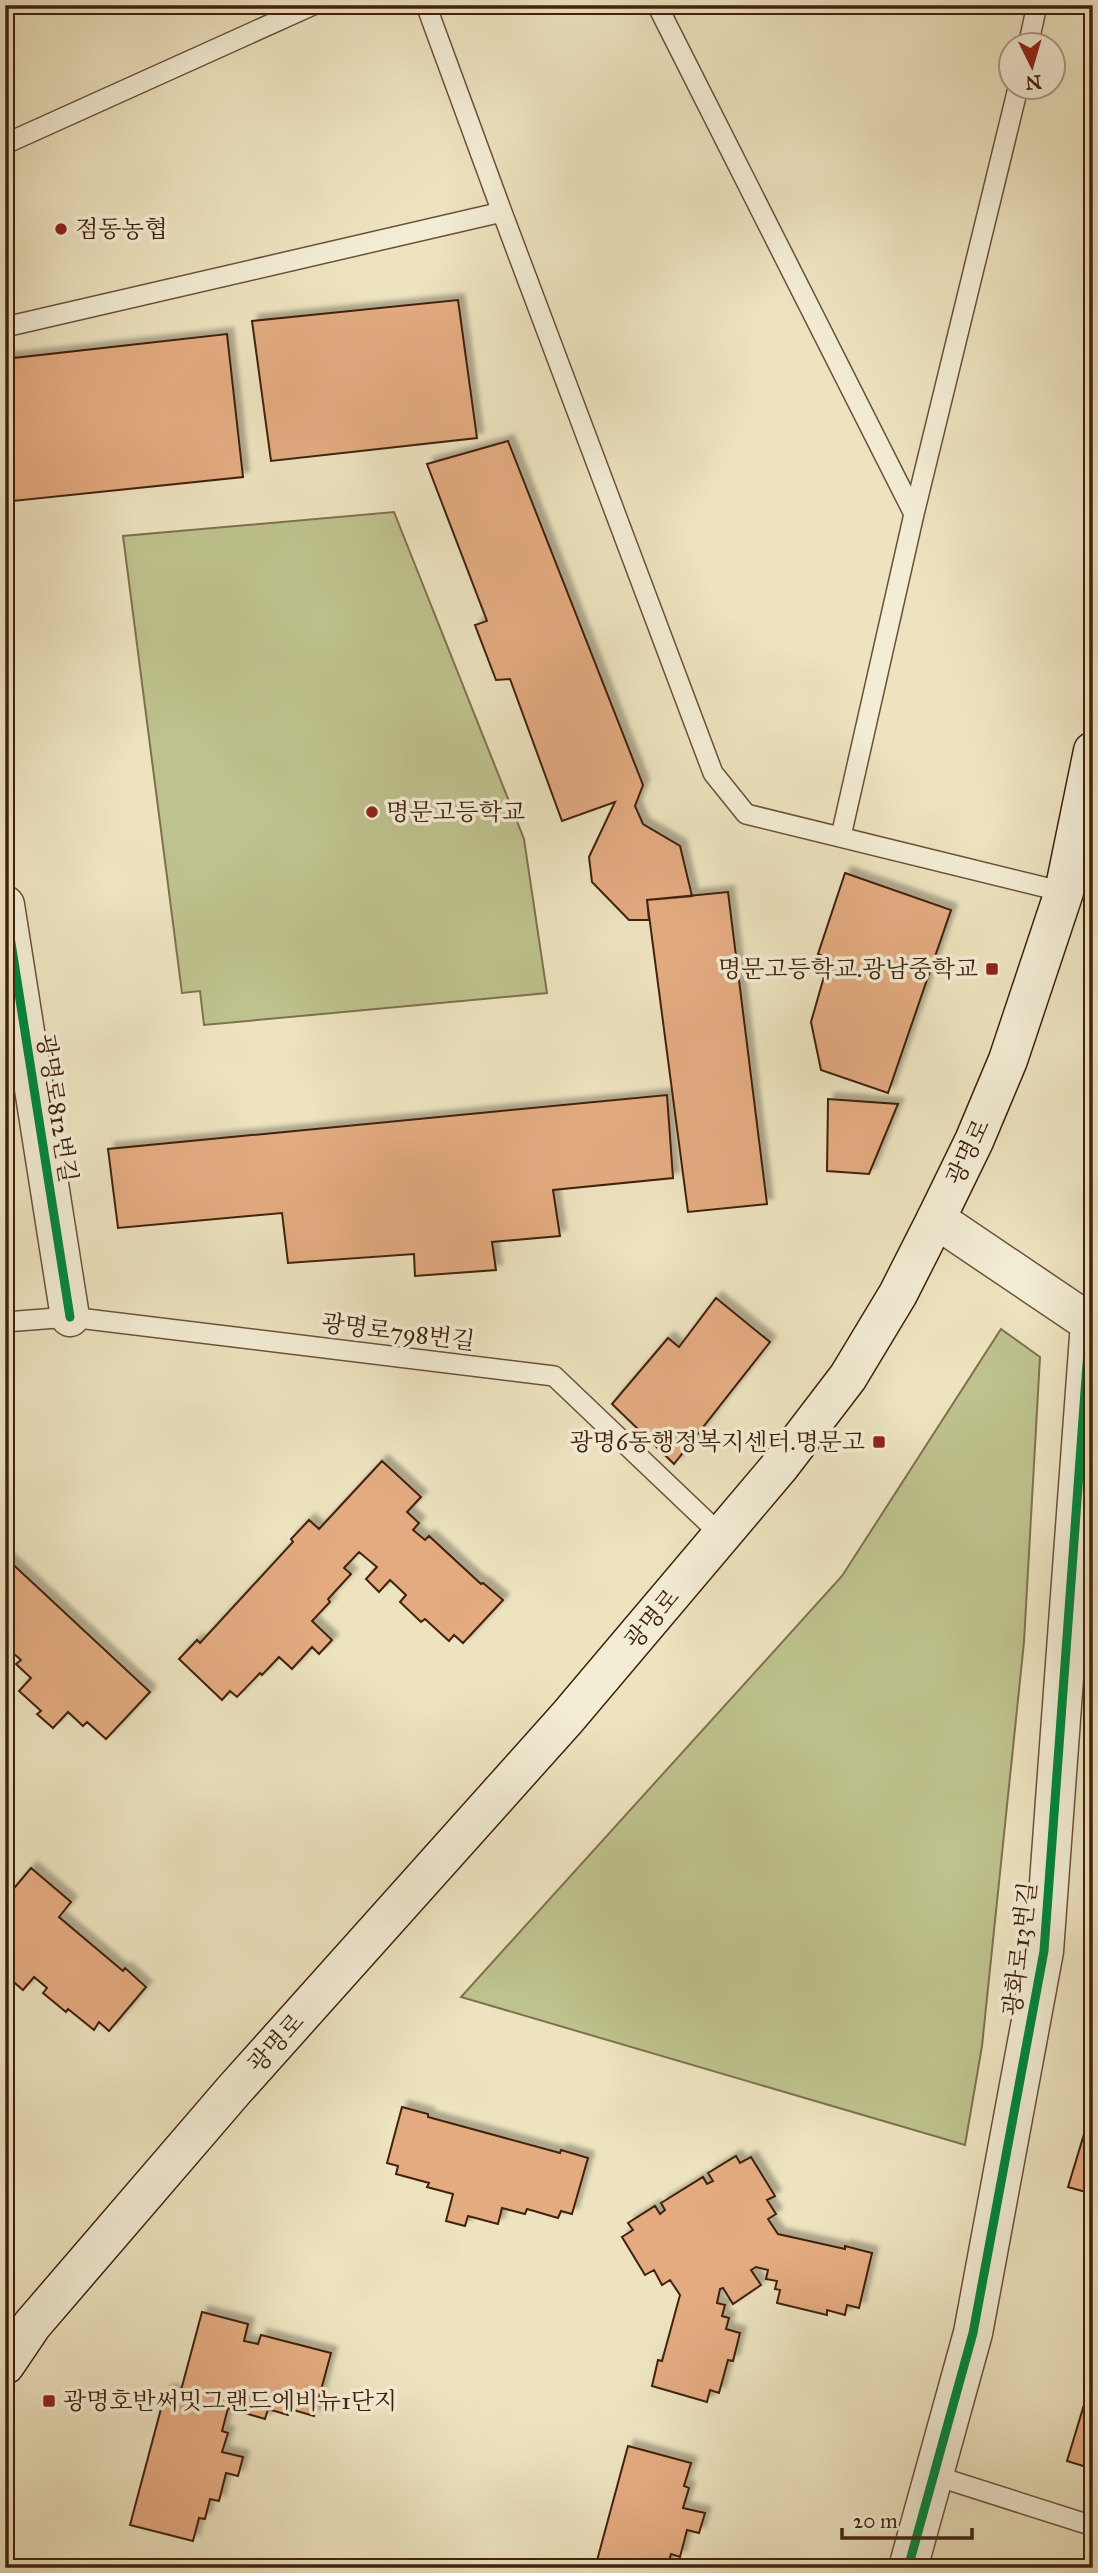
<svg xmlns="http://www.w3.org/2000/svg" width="1098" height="2573" viewBox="0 0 1098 2573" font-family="'IM FELL Great Primer','Noto Serif KR',serif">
  <defs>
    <filter id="shadow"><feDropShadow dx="6" dy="-6" stdDeviation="2" flood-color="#0004"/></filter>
  </defs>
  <rect width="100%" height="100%" fill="#ede3bf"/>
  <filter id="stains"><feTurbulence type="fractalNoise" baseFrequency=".00286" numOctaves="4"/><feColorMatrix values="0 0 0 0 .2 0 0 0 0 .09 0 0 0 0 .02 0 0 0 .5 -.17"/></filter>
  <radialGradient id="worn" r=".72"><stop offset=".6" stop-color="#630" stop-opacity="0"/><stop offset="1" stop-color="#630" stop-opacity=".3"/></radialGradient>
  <!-- green -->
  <path fill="#bec28e" stroke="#80714e" stroke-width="2" d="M394 512 524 839 547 993 204 1025 200 991 182 993 123 536Z
    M1001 1329 1040 1357 1024 1642 982 2046 965 2145 461 1997 842 1576Z"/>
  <!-- building -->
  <path fill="#e4ab81" stroke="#41200e" stroke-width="2" filter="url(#shadow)" d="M458 300 477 438 271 461 252 321Z
    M227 334 243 477 13 501 5 450V359Z
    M508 441 643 785 635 806 643 824 680 846 692 896 647 900 649 920H629L592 882 589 857 615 802 562 821 510 679 496 680 475 625 487 621 427 464Z
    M845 873 951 910 888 1093 821 1070 811 1022 829 959 818 954Z
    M728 892 767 1204 688 1212 647 900Z
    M667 1095 673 1178 553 1190 560 1236 492 1242 496 1270 415 1276 414 1254 288 1263 282 1213 118 1228 108 1149Z
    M828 1099 898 1104 869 1174 827 1171Z
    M716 1298 770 1342 674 1464 612 1404 668 1338 679 1347Z
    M382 1461 421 1497 407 1512 419 1523 413 1530 425 1540 429 1536 481 1584 483 1583 503 1600 463 1643 454 1635 449 1641 425 1619 421 1622 400 1602 406 1595 390 1580 379 1592 366 1579 377 1567 359 1552 344 1568 351 1574 328 1599 330 1602 312 1621 332 1640 319 1654 312 1647 292 1669 279 1657 262 1675 260 1673 237 1697 230 1691 222 1700 179 1659 197 1640 200 1643 293 1542 291 1539 309 1520 319 1529Z
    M5 1557 150 1692 106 1739 87 1722 83 1726 68 1712 53 1728 37 1714 41 1711 19 1691 31 1678 16 1664 21 1660 5 1646Z
    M31 1868 71 1902 59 1917 123 1971 125 1968 146 1987 109 2031 99 2022 94 2030 68 2009 66 2012 43 1993 47 1988 34 1977 23 1990 10 1979 5 1985V1899Z
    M402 2107 428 2114V2117L560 2153 561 2150 588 2158 572 2214 561 2211 558 2218 527 2209 525 2214 502 2208 498 2224 468 2216 465 2226 446 2221 453 2194 427 2187 429 2183 396 2174 398 2166 387 2163Z
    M1091 2111 1093 2112V2194L1068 2187Z
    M736 2156 740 2163 751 2157 775 2196 767 2200 776 2214 768 2219 778 2234 845 2249V2246L872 2253 859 2308 847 2305 845 2315 827 2310V2315L777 2303 780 2290 775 2289 777 2281 766 2279 768 2270 756 2267 751 2270 761 2285 733 2304 723 2288 720 2289 717 2303 725 2305 722 2316 729 2318 726 2329 740 2333 733 2361 728 2360 719 2393 710 2390 707 2402 652 2386 658 2360 662 2361 680 2295 670 2280 662 2285 654 2270 645 2275 622 2237 633 2230 628 2223 655 2206 660 2214 665 2210 661 2203 703 2177 707 2184 713 2181 708 2173Z
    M202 2312 248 2324 244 2341 258 2344 261 2335 331 2353 314 2416 290 2409 288 2415 268 2409 265 2419 228 2408 222 2431 228 2433 222 2452 243 2457 238 2476 226 2473 219 2501 210 2499 205 2519 199 2518 193 2541 130 2525 166 2390 180 2394Z
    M1093 2375V2469L1067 2461Z
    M628 2446 691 2463 684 2486 689 2488 683 2508 705 2513 699 2533 687 2530 680 2557 671 2554 667 2568H595Z"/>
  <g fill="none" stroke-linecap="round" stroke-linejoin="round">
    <!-- lane casing -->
    <g stroke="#6c513a" stroke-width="22">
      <path id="lane" d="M426 5 502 212
        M657 5 914 514
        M1028 46 1037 5
        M5 144 313 5
        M5 327 502 212 713 773 746 814 1064 892
        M841 836 914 514 1018 88
        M5 1322 70 1317 554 1376 722 1536
        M933 2475 1093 2526"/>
    </g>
    <!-- street casing -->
    <g stroke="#6c513a" stroke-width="41">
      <path id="street" d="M5 905 70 1317
        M936 1219 1093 1325
        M908 2568 973 2333 1044 1951 1090 1323"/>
    </g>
    <!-- secondary casing -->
    <g stroke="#41200e" stroke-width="41">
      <path id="secondary" d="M5 2365 32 2325 234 2090 567 1718 780 1466 848 1377 898 1294 936 1219 974 1141 1008 1060 1064 892 1093 751"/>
    </g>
    <!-- lane -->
    <use href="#lane" stroke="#f3edd5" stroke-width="19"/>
    <!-- street -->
    <use href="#street" stroke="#f3edd5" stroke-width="38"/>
    <!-- secondary -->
    <use href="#secondary" stroke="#f3edd5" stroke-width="38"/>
    <!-- cycleway casing -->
    <g stroke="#f3edd5" stroke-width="13">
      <path id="cycleway" d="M5 905 70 1317
        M908 2568 973 2333 1044 1951 1090 1323 1093 1325"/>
    </g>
    <!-- cycleway -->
    <use href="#cycleway" stroke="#00873e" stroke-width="9"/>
  </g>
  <!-- markers -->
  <g fill="#8f2418" stroke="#f3edd5" stroke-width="2.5">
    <circle cx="61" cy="229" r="7"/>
    <circle cx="372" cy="812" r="7"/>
    <rect x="985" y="962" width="14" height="14" rx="3.5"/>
    <rect x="872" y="1435" width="14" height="14" rx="3.5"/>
    <rect x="42" y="2394" width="14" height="14" rx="3.5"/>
  </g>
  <g text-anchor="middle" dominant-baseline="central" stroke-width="7" stroke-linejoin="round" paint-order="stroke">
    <!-- poi labels -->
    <g font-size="24" fill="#41200e" stroke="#f3edd5" text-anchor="start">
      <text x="75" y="229">점동농협</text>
      <text x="386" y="812">명문고등학교</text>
      <text x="978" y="969" text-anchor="end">명문고등학교.광남중학교</text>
      <text x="865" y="1442" text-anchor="end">광명6동행정복지센터.명문고</text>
      <text x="63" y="2401">광명호반써밋그랜드에비뉴1단지</text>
    </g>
    <!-- street labels -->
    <g font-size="24" fill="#41200e" stroke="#f3edd5">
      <text transform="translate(57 1108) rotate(81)">광명로812번길</text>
      <text transform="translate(968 1152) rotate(-65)">광명로</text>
      <text transform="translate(398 1332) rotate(7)">광명로798번길</text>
      <text transform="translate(652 1619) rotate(-50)">광명로</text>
      <text transform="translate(1020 1949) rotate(-83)">광화로13번길</text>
      <text transform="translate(276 2043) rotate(-48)">광명로</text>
    </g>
  </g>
  <!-- margin -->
  <rect width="1098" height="2573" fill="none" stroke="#ede3bf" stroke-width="28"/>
  <rect x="7" y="7" width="1084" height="2559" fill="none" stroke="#41200e" stroke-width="3.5"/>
  <rect x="14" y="14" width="1070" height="2545" fill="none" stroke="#41200e" stroke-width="2"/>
  <!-- north arrow -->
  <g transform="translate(1032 66) rotate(175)"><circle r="33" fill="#f3edd5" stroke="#ac9b85" stroke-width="2"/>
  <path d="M0-5L12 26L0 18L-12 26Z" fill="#8f2418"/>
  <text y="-10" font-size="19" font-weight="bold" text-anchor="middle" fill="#41200e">N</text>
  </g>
  <!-- scale -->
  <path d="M842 2528v10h130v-10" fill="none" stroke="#41200e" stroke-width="3.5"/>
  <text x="853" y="2528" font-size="21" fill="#41200e" stroke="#f3edd5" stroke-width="5" paint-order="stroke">20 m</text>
  <rect width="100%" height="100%" filter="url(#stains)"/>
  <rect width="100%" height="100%" fill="url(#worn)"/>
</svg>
